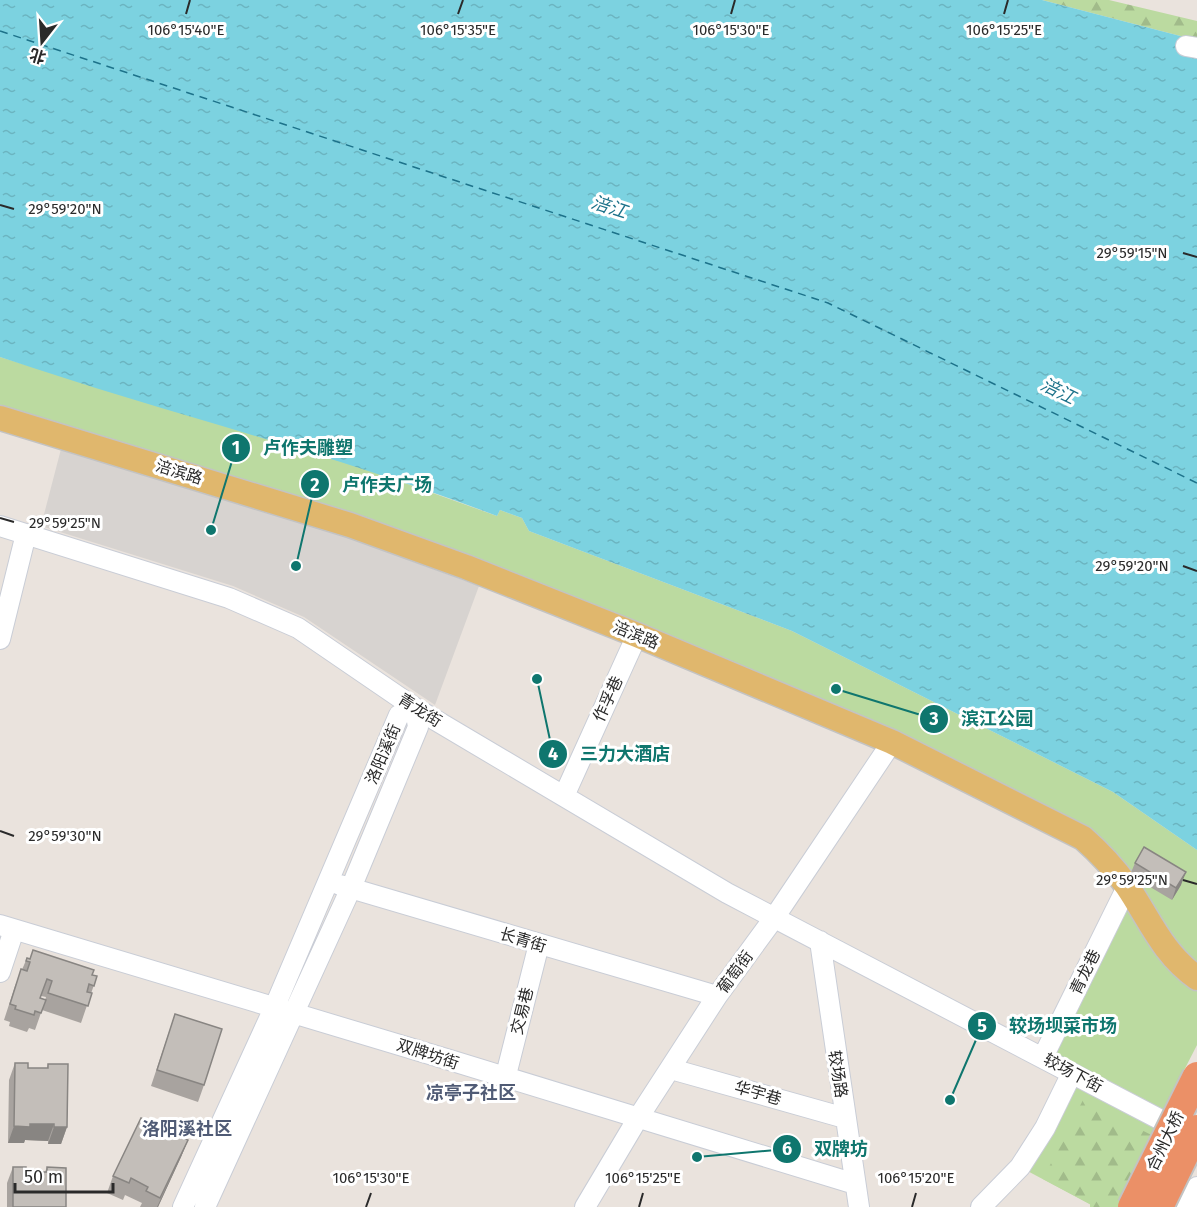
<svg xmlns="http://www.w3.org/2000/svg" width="1197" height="1207" viewBox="0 0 1197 1207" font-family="'Fira Sans','Noto Sans SC',sans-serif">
  <defs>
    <pattern id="forest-firs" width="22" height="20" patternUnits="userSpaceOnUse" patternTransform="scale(1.5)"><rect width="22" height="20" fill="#bbdaa0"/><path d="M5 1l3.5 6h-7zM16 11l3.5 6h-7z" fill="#a1bb8a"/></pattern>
    <pattern id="water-ripples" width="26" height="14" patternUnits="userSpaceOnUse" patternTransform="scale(1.5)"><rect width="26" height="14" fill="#7cd2e0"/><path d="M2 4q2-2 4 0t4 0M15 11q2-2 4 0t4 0" fill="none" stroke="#6bb4c0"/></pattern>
  </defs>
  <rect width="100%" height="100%" fill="#eae3dd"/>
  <!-- green -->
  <path fill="#bbdaa0" d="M0 357 363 468 497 516 500 510 522 518 529 531 792 631 1113 792 1197 850V1045L1114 1207H1095L1020 1167 1072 1073 1043 1057 1127 887 1083 838 637 635 0 418Z"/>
  <!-- forest -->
  <path fill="url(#forest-firs)" d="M1042 0H1109L1197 21V48L1188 38Z
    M1083 1100 1165 1142 1132 1207H1090V1204L1043 1179Z"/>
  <!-- plaza -->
  <path fill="#d7d3d0" d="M61 449 346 537 479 586 435 705 304 617 233 586 41 526Z"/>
  <!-- water -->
  <path fill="url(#water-ripples)" d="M0 0H1042L1188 38 1197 48V850L1113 792 792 631 529 531 522 518 500 510 497 516C335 454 165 413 0 357Z"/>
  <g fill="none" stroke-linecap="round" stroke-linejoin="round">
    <!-- ferry -->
    <path stroke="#1d728a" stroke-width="1.5" stroke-dasharray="8 6" stroke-linecap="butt" d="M0 31 828 303 1197 483"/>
    <!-- minor casing -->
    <g stroke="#c9cdd6" stroke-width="22">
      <path id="minor" d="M1186 46 1197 48
        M0 526 229 598 298 628 415 708 727 893 1184 1132
        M0 639 26 534
        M564 796 637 635
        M340 885 717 996
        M0 925C286 1009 570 1097 855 1184
        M820 941 859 1207
        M0 972 14 930
        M1043 1057 1127 887
        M671 1069 845 1118
        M505 1079 539 944
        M183 1207 275 1006 399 715 415 708 418 727 351 888 205 1207
        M585 1207 638 1118 717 996 774 918 892 742
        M981 1207 1020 1167 1045 1128 1072 1073
        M1187 1207 1197 1187"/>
    </g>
    <!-- major casing -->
    <g stroke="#c3c3c3" stroke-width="27">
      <path id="major" d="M0 418 350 525 466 567 637 635 892 742 1083 838C1100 853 1114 868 1127 886 1150 920 1162 953 1197 978"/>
    </g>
    <!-- minor -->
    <use href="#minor" stroke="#fff" stroke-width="20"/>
    <!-- major -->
    <use href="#major" stroke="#e0b76d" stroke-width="24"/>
    <!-- highway-bridge casing -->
    <g stroke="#c3c3c3" stroke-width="32" stroke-linecap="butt">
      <path id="highway-bridge" d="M1132 1207 1197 1076
        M1159 1207 1197 1129"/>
    </g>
    <!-- highway-bridge -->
    <use href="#highway-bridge" stroke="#eb9067" stroke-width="28"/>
  </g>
  <!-- wall -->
  <path fill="#a8a39f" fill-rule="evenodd" d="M1135 863 1181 885 1172 900 1130 875Z
    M27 958 97 976 81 1023 42 1010 35 1030 29 1028 27 1032 9 1026 10 1022 4 1020 15 986ZM41 996 46 997 45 1000 40 998Z
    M175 1014 204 1085 198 1102 151 1086Z
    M15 1063 28 1068H47L48 1064 67 1127 61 1144H48V1141L25 1140 24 1143H8L9 1080Z
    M188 1140 181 1157 158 1207H140L142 1203 125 1195 123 1200 107 1193 113 1176Z
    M13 1167 26 1172H45L47 1167 66 1207H7V1183Z"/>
  <!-- shaded-wall -->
  <path fill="#888582" d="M1186 872 1181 885 1172 900 1176 888Z
    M30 1124H54L48 1141 25 1140 24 1143H8L14 1126Z
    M54 1127H67L61 1144H48Z
    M188 1140 181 1157 158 1207H157Z"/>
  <!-- building -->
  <path fill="#c3beb9" stroke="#888582" stroke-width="1.5" d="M1144 847 1186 872 1176 888 1135 863Z
    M33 950 94 970 92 975 97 976 94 986 89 984 87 992 92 993 88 1006 48 993 52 981 47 979 40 998 46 1000 41 1013 35 1011 34 1015 15 1009 16 1006 10 1004 21 969 27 971 30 962 26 961 27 958 30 959Z
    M175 1014 222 1029 204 1085 157 1070Z
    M15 1063H28V1068H48V1064H68L67 1127H54V1124H30V1127L14 1126Z
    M141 1118 188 1140 160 1198 146 1191 148 1187 131 1178 129 1183 113 1176Z
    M13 1167H26V1172H47V1167L66 1168V1207H13Z"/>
  <!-- ticks -->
  <path fill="none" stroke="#2a2a2a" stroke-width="2" d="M186 14 190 0M458 14 463 0M731 14 735 0M1004 14 1008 0M0 205 14 209M1183 253 1197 257M0 518 14 522M1183 566 1197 571M0 831 14 836M1183 880 1197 884M366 1207 371 1193M639 1207 643 1193M912 1207 916 1193"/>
  <g text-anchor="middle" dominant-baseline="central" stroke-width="6" stroke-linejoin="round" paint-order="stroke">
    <!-- street labels -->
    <g font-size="16" fill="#2a2a2a" stroke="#fff">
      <text transform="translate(179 472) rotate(17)">涪滨路</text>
      <text transform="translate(636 635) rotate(22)">涪滨路</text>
      <text transform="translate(608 699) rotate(-65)">作孚巷</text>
      <text transform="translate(420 710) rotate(32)">青龙街</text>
      <text transform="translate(383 754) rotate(-67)">洛阳溪街</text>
      <text transform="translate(523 940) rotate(17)">长青街</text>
      <text transform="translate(735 972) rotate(-54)">葡萄街</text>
      <text transform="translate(1085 972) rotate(-64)">青龙巷</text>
      <text transform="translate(522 1011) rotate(-76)">交易巷</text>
      <text transform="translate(428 1054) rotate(18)">双牌坊街</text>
      <text transform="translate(1073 1073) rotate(28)">较场下街</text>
      <text transform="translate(838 1074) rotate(81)">较场路</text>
      <text transform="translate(758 1093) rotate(16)">华宇巷</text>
      <text transform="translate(1165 1141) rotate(-64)">合州大桥</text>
    </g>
    <!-- water labels -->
    <g font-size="18" font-style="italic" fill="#1d728a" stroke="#fff">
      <text transform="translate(609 207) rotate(18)">涪江</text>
      <text transform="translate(1058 391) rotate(26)">涪江</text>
    </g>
    <!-- neighbourhood labels -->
    <g font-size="18" font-weight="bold" fill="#505b75" stroke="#fff">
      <text x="471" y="1093">凉亭子社区</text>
      <text x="187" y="1129">洛阳溪社区</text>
    </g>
  </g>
  <g font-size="15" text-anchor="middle" fill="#2a2a2a" stroke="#fff" stroke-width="6" stroke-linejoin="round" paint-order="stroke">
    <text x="186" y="35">106°15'40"E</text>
    <text x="458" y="35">106°15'35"E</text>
    <text x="731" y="35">106°15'30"E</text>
    <text x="1004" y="35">106°15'25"E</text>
    <text x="65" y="214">29°59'20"N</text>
    <text x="1132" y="258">29°59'15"N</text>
    <text x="65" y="528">29°59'25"N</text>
    <text x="1132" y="571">29°59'20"N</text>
    <text x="65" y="841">29°59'30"N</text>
    <text x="1132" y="885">29°59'25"N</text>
    <text x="371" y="1183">106°15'30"E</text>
    <text x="643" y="1183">106°15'25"E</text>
    <text x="916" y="1183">106°15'20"E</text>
  </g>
  <!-- callouts -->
  <path fill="none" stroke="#0f766e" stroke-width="2" d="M211 530L236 448M296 566L315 484M836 689L934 719M537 679L553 754M950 1100L982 1026M697 1157L787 1149"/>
  <g fill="#0f766e" stroke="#fff" stroke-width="2">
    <circle cx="211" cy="530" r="6"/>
    <circle cx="296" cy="566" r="6"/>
    <circle cx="836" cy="689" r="6"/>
    <circle cx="537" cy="679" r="6"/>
    <circle cx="950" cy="1100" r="6"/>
    <circle cx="697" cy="1157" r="6"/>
    <circle cx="236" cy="448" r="15"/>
    <circle cx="315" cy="484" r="15"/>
    <circle cx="934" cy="719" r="15"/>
    <circle cx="553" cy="754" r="15"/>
    <circle cx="982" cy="1026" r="15"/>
    <circle cx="787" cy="1149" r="15"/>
  </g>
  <g font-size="18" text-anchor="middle" font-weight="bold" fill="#fff">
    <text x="236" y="454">1</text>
    <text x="315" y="491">2</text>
    <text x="934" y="725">3</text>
    <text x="553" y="760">4</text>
    <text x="982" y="1032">5</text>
    <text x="787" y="1155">6</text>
  </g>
  <g font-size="18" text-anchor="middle" font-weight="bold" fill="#0f766e" stroke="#fff" stroke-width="6" stroke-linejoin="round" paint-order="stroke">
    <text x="308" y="454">卢作夫雕塑</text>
    <text x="387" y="491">卢作夫广场</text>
    <text x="997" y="725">滨江公园</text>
    <text x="625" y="760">三力大酒店</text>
    <text x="1063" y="1032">较场坝菜市场</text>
    <text x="841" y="1155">双牌坊</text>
  </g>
  <!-- north arrow -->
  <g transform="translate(42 42) rotate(197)" stroke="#ffffff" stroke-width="4.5" paint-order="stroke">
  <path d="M0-4.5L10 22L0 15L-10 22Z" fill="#2a2a2a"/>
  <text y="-9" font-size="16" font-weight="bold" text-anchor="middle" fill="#2a2a2a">北</text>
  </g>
  <!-- scale -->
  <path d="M15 1183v9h98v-9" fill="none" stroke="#2a2a2a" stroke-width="3"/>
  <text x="24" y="1183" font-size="18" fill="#2a2a2a" stroke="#ffffff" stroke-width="4.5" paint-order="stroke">50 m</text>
</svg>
